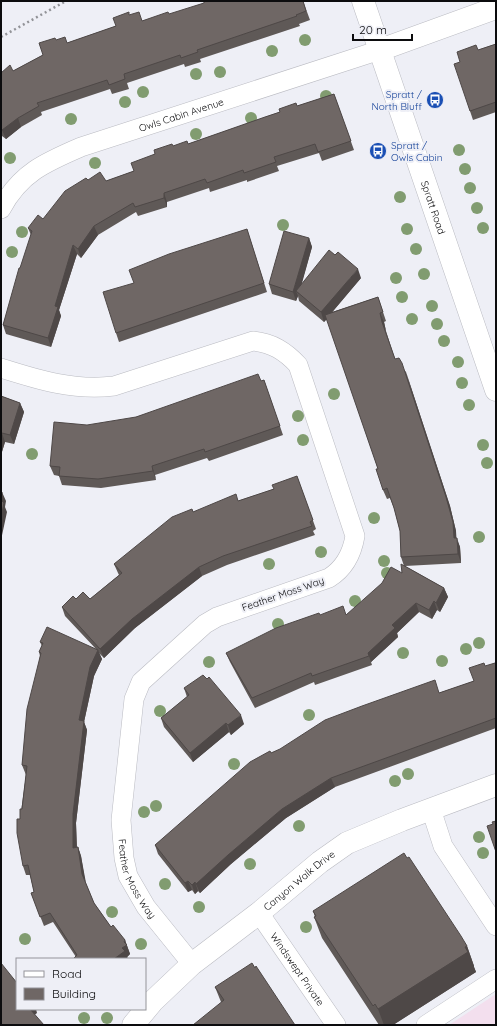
<svg xmlns="http://www.w3.org/2000/svg" width="497" height="1026" viewBox="0 0 497 1026" font-family="Quicksand,sans-serif">
  <rect width="100%" height="100%" fill="#eeeff6"/>
  <!-- education -->
  <path fill="#f3dfee" d="M496 994V1025H449Z"/>
  <g fill="none" stroke-linecap="round" stroke-linejoin="round">
    <!-- street casing -->
    <g stroke="#babbc2" stroke-width="20">
      <g id="street">
        <path id="s1" d="M1 209C20 173 46 162 81 147L380 50"/>
        <path id="s2" d="M1 368C39 380 74 391 114 386L253 341C272 343 285 351 298 365L355 536C352 554 345 568 329 578L217 617 205 624 141 682 134 699 121 820 124 858 128 876 146 907 192 964"/>
        <path d="M431 809 443 846 496 926"/>
        <path id="s3" d="M259 913 336 1025"/>
        <path d="M426 1025 496 979"/>
      </g>
    </g>
    <!-- secondary casing -->
    <g stroke="#babbc2" stroke-width="23">
      <g id="secondary">
        <path id="s4" d="M363 1 496 390"/>
        <path d="M380 50 496 8"/>
        <path id="s5" d="M133 1025 153 1001 192 964 259 913 320 862 347 843 402 820 496 785"/>
      </g>
    </g>
    <!-- path -->
    <path stroke="#929398" stroke-width="2.5" stroke-dasharray="2 3" stroke-linecap="butt" d="M1 37 66 1"/>
    <!-- street -->
    <use href="#street" stroke="#fff" stroke-width="19"/>
    <!-- secondary -->
    <use href="#secondary" stroke="#fff" stroke-width="22"/>
  </g>
  <!-- trees -->
  <g fill="#819c70">
    <circle cx="305" cy="40" r="6"/>
    <circle cx="272" cy="51" r="6"/>
    <circle cx="220" cy="72" r="6"/>
    <circle cx="196" cy="74" r="6"/>
    <circle cx="143" cy="92" r="6"/>
    <circle cx="326" cy="96" r="6"/>
    <circle cx="125" cy="102" r="6"/>
    <circle cx="251" cy="118" r="6"/>
    <circle cx="71" cy="119" r="6"/>
    <circle cx="196" cy="134" r="6"/>
    <circle cx="459" cy="150" r="6"/>
    <circle cx="10" cy="158" r="6"/>
    <circle cx="95" cy="163" r="6"/>
    <circle cx="465" cy="169" r="6"/>
    <circle cx="470" cy="188" r="6"/>
    <circle cx="400" cy="197" r="6"/>
    <circle cx="477" cy="208" r="6"/>
    <circle cx="283" cy="225" r="6"/>
    <circle cx="483" cy="228" r="6"/>
    <circle cx="407" cy="229" r="6"/>
    <circle cx="22" cy="232" r="6"/>
    <circle cx="416" cy="249" r="6"/>
    <circle cx="12" cy="252" r="6"/>
    <circle cx="424" cy="274" r="6"/>
    <circle cx="396" cy="278" r="6"/>
    <circle cx="402" cy="297" r="6"/>
    <circle cx="432" cy="306" r="6"/>
    <circle cx="412" cy="319" r="6"/>
    <circle cx="437" cy="324" r="6"/>
    <circle cx="444" cy="341" r="6"/>
    <circle cx="458" cy="362" r="6"/>
    <circle cx="462" cy="383" r="6"/>
    <circle cx="334" cy="394" r="6"/>
    <circle cx="469" cy="405" r="6"/>
    <circle cx="298" cy="416" r="6"/>
    <circle cx="303" cy="440" r="6"/>
    <circle cx="483" cy="445" r="6"/>
    <circle cx="32" cy="454" r="6"/>
    <circle cx="487" cy="463" r="6"/>
    <circle cx="374" cy="518" r="6"/>
    <circle cx="479" cy="537" r="6"/>
    <circle cx="321" cy="552" r="6"/>
    <circle cx="384" cy="561" r="6"/>
    <circle cx="269" cy="564" r="6"/>
    <circle cx="387" cy="573" r="6"/>
    <circle cx="355" cy="601" r="6"/>
    <circle cx="278" cy="624" r="6"/>
    <circle cx="479" cy="643" r="6"/>
    <circle cx="466" cy="649" r="6"/>
    <circle cx="403" cy="653" r="6"/>
    <circle cx="442" cy="661" r="6"/>
    <circle cx="209" cy="662" r="6"/>
    <circle cx="160" cy="711" r="6"/>
    <circle cx="309" cy="715" r="6"/>
    <circle cx="234" cy="764" r="6"/>
    <circle cx="408" cy="774" r="6"/>
    <circle cx="395" cy="781" r="6"/>
    <circle cx="156" cy="806" r="6"/>
    <circle cx="144" cy="812" r="6"/>
    <circle cx="299" cy="826" r="6"/>
    <circle cx="479" cy="837" r="6"/>
    <circle cx="483" cy="853" r="6"/>
    <circle cx="250" cy="864" r="6"/>
    <circle cx="165" cy="884" r="6"/>
    <circle cx="199" cy="907" r="6"/>
    <circle cx="112" cy="912" r="6"/>
    <circle cx="306" cy="927" r="6"/>
    <circle cx="25" cy="939" r="6"/>
    <circle cx="141" cy="944" r="6"/>
    <circle cx="84" cy="1018" r="6"/>
    <circle cx="107" cy="1018" r="6"/>
  </g>
  <!-- wall -->
  <path fill="#5f5957" d="M303 1 310 20 299 24 300 26 200 59 201 62 185 67 184 64 127 83 129 89 112 94 110 89 41 112 42 115 21 127 6 139 2 136 1 138V73L13 71 43 55 56 40 67 43 116 26 130 15 142 21 169 14Z
    M496 44V112L473 120 470 111 460 62 478 50Z
    M334 94 354 150 322 161 319 153 277 166 279 171 247 182V180L210 192 209 188 167 202V207L138 216 136 212 98 235 81 258 77 254 59 310 61 316 51 347 6 334 3 325 31 235 28 228 43 219 88 180 106 181 134 171 155 154 173 146 188 144 297 106Z
    M247 229 267 292 119 342 116 333 134 283Z
    M309 238 312 247 301 285 361 278 332 312 378 297 386 321 384 322 386 331 395 359 406 372 450 506 456 531V538L460 547 461 563 405 566 444 588 448 597 440 612 437 610 432 619 419 612 397 633 398 637 371 662 372 665 315 685 314 682 255 708 230 662 226 653 320 615H346L402 573 404 566 401 557 400 531 394 508 390 498 387 499 383 490 378 469 327 319 324 322 299 301 298 296 296 301 272 294 269 284Z
    M264 380 283 435 209 461 207 458 155 475 156 480 101 488 62 485 59 476 54 475 50 466 136 417Z
    M1 396 20 403 24 412 14 444 5 442 1 455Z
    M297 476 316 529 313 531 315 535 227 565 202 576 135 628 104 658 99 653 102 659 94 676 84 722 87 730 76 823 77 847H78L81 856 85 881 94 903 111 927 125 940 130 954 127 957 128 959H73L76 957 53 922 44 926 31 893 34 892 30 875H26L23 866 20 819 26 775 22 765 40 656 39 652 42 646 40 642 96 649 65 616 62 607 76 599H90L119 575 118 573 114 564 193 512 238 501 274 489Z
    M485 666H496V728L335 787 286 818 231 864 200 893 198 891 195 894 192 890 188 892 158 854 155 845 271 753 439 693 474 681Z
    M184 688 244 724 231 735 229 732 193 762 164 727 161 718 187 697Z
    M313 911 467 946 474 966V967L476 972 393 1025H379L322 938 314 917H315Z
    M215 987 295 1025 221 1002Z"/>
  <!-- shaded-wall -->
  <path fill="#4e4847" d="M18 118 21 127 6 139 2 130Z
    M164 193 167 202V207L164 198Z
    M94 226 98 235 81 258 78 249Z
    M309 238 312 247 299 294 296 291 298 296 296 301 293 292Z
    M73 245 77 254 59 310 61 316 51 347 48 338 55 306Z
    M358 269 361 278 324 322 321 312Z
    M380 313 384 322 386 331 382 322Z
    M406 372 450 506 456 531 457 547 454 538Z
    M20 403 24 412 14 444 10 435Z
    M2 433 5 442 1 455V435Z
    M152 466 155 475 156 480 153 471Z
    M2 492 6 501 5 507 7 512 1 540V517Z
    M457 538 460 547 461 563 458 554Z
    M199 567 202 576 135 628 104 658 100 649 132 619Z
    M444 588 448 597 440 612 436 603Z
    M434 601 437 610 432 619 429 610Z
    M416 603 419 612 397 633 398 637 371 662 368 653 392 625Z
    M98 650 102 659 94 676 84 722 87 730 76 823 77 857 73 848V814L79 720 90 667Z
    M241 715 244 724 231 735 228 725Z
    M226 723 229 732 193 762 190 753Z
    M331 778 335 787 286 818 231 864 200 893 196 884 228 855 282 809Z
    M78 847 81 856 86 883 82 874Z
    M188 881 192 890 188 892 185 883Z
    M195 882 198 891 195 894 192 885Z
    M125 940 130 954 127 957 128 959H114L122 948 124 942Z
    M467 946 474 966V967L476 972 393 1025H384L378 1009Z
    M29 1009H36L37 1013 32 1017Z"/>
  <!-- building -->
  <path fill="#6f6765" stroke="#4e4847" d="M204 1H303L306 11 296 15 297 16 197 50 198 52 181 58 180 55 124 74 125 79 109 85 107 80 37 103 39 106 18 118 2 130 1 129V73L10 65 13 71 43 55 39 43 55 38 56 40 65 37 67 43 116 26 113 18 129 12V15L139 12 142 21 168 12 169 14 204 3Z
    M496 44V102L470 111 454 64 460 62 457 52 476 45 478 50Z
    M334 94 351 141 318 152 315 144 274 157 276 162 244 173 243 170 207 183 205 179 164 193V198L135 207 133 203 94 226 78 249 73 245 55 306 58 307 48 338 3 325 19 268H20L32 231 28 228 38 215 43 219 65 191 86 178 88 180 100 172 106 181 134 171 131 163 155 154 154 150 172 144 173 146 187 141 188 144 265 117 280 112 279 109 296 103 297 106Z
    M247 229 264 283 116 333 103 292 134 283 129 270 169 254Z
    M284 231 309 238 293 292 269 284Z
    M329 250 335 255 338 252 358 269 321 312 296 291Z
    M378 297 383 312 380 313 382 322 395 359 399 358 402 363 446 497 453 522 454 538H457L458 554 401 557 400 531 394 508 387 488 383 490 376 469H378L325 315Z
    M258 374 261 381 264 380 280 426 205 452 204 449 152 466 153 471 98 479 59 476 60 467 50 466 54 422 87 425 136 417Z
    M1 396 20 403 10 435 2 433 1 435Z
    M297 476 313 520 310 522 312 526 223 556 199 567 132 619 100 649 62 607 73 596 76 599 83 592 90 599 122 573 114 564 172 517 192 509 193 512 236 494 238 501 274 489 272 485Z
    M1 491 2 492V501L4 503 1 517Z
    M401 564 444 588 436 603 434 601 429 610 416 603 392 625 395 628 368 653 369 656 312 676 311 673 252 698 226 653 276 628 319 613 320 615 343 606 346 615 382 583 391 567 402 573Z
    M47 627 98 650 90 667 79 720 84 721 73 814V848L78 847 82 874 94 903 111 927 113 925 125 940 124 942 127 945 122 948 125 951 114 959H73L77 955 50 913 40 917 31 893 34 892 28 865 23 866 17 833V819H20V809H22L27 766 22 765 27 709 41 653 39 652 43 643 40 642Z
    M484 663 485 666 495 663 496 666V718L331 778 282 809 228 855 196 884 195 882 192 885 188 881 185 883 155 845 250 762 270 751 271 753 280 749 325 720 362 706 435 680 439 693 474 681 469 668Z
    M203 675 207 679 209 677 241 715 228 725 226 723 190 753 161 718 189 695 184 688Z
    M496 821V852L487 826 493 824 492 822Z
    M404 853 407 858 409 857 461 936 467 946 465 947 468 952 378 1009 375 1004 373 1006 314 917 316 916 313 911Z
    M1 963 17 983V1009H30L44 1025H1Z
    M252 963 255 968 256 966 295 1025H193L224 1000 215 987Z"/>
  <!-- icons -->
  <defs>
    <g id="bus-disc" transform="scale(0.9)"><circle r="9.5" fill="#1a4fb4" stroke="#eeeff6"/><path d="M-5-6H5V4H4V6H2V4H-2V6H-4V4H-5ZM-3.5-4V0h7V-4ZM-3.5 1.2v1.5H-2V1.2ZM2 1.2v1.5H3.5V1.2Z" fill="#fff"/></g>
  </defs>
  <g fill-rule="evenodd">
    <use href="#bus-disc" x="435" y="100"/>
    <use href="#bus-disc" x="378" y="151"/>
  </g>
  <g text-anchor="middle" dominant-baseline="central" stroke-width="4" stroke-linejoin="round" paint-order="stroke">
    <!-- transit labels -->
    <g font-size="10" fill="#164399" stroke="#eeeff6" text-anchor="end">
      <text x="422" y="94">Spratt /<tspan x="422" dy="12">North Bluff</tspan></text>
      <text x="391" y="145" text-anchor="start">Spratt /<tspan x="391" dy="12">Owls Cabin</tspan></text>
    </g>
    <!-- street labels -->
    <g font-size="10" fill="#0c0c0e" stroke="#eeeff6">
      <text stroke="none"><textPath href="#s1" startOffset="209">Owls Cabin Avenue</textPath></text>
      <text stroke="none"><textPath href="#s4" startOffset="218">Spratt Road</textPath></text>
      <text transform="translate(283 594) rotate(-19)">Feather Moss Way</text>
      <text stroke="none"><textPath href="#s2" startOffset="966">Feather Moss Way</textPath></text>
      <text stroke="none"><textPath href="#s5" startOffset="221">Canyon Walk Drive</textPath></text>
      <text stroke="none"><textPath href="#s3" startOffset="68">Windswept Private</textPath></text>
    </g>
  </g>
  <!-- border -->
  <rect width="497" height="1026" fill="none" stroke="#0c0c0e" stroke-width="4"/>
  <!-- legend -->
  <rect x="16" y="958" width="130" height="52" fill="#eeeff6" stroke="#949499"/>
  <rect x="24" y="971" width="20" height="6" fill="#ffffff" stroke="#949499"/>
  <text x="52" y="978" font-size="12" fill="#0c0c0e">Road</text>
  <rect x="24" y="988" width="20" height="12" fill="#6f6765" stroke="#949499"/>
  <text x="52" y="998" font-size="12" fill="#0c0c0e">Building</text>
  <!-- scale -->
  <path d="M353 34v6h59v-6" fill="none" stroke="#0c0c0e" stroke-width="2"/>
  <text x="359" y="34" font-size="12" fill="#0c0c0e" stroke="#eeeff6" stroke-width="3" paint-order="stroke">20 m</text>
</svg>
